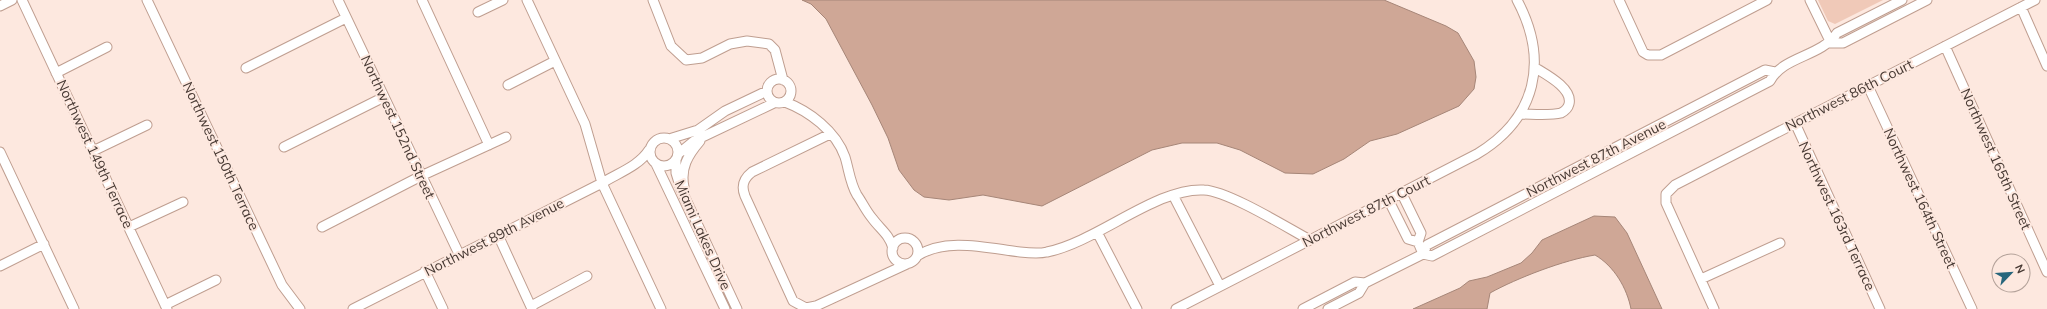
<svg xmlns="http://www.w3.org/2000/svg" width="2047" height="309" viewBox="0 0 2047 309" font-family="Mulish,sans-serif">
  <rect width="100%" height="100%" fill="#fde8df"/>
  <!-- green -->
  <path fill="#f0c9b8" d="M1818 0H1883L1835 24 1828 21Z"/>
  <!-- water -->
  <path fill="#cfa796" stroke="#a68678" d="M802 0H1384L1446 26 1458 33 1474 61 1476 77 1474 89 1459 106 1397 134 1370 141 1344 159 1313 174 1285 173 1240 150 1217 143H1182L1152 150 1042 206 983 195 949 200 924 197 914 190 899 170 888 138 872 105 826 19 811 4Z
    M1594 216 1615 217 1627 233 1662 309H1631C1627 288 1614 266 1595 255 1564 260 1517 278 1490 293L1487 309H1413L1460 288 1469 281 1487 277 1521 263 1532 253 1542 240Z"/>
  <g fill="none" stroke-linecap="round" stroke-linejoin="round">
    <!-- minor casing -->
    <g stroke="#bf9e90" stroke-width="11">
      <path id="minor" d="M22 0 167 309
        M147 0 282 285 300 309
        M338 0 459 254
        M422 0 489 145
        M527 0 585 124 602 183 661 309
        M653 0 671 46 686 60 702 58 730 44 747 41 769 44 775 50 783 80
        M1619 0 1643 52 1648 55H1661L1767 0
        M1810 0 1831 43
        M0 6 12 0
        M2021 7 2047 66
        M478 12 503 0
        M1831 43H1843L1927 0
        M1945 46 2047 272
        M246 68 346 18
        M56 73 107 47
        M767 91a12 12 0 1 1 24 0a12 12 0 1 1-24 0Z
        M508 85 555 61
        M1868 86 1972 309
        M785 102C809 111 836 131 845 157 849 170 850 183 857 195 862 202 866 211 872 218 880 229 889 234 893 248
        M1520 114C1532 114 1549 116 1561 113 1565 111 1568 108 1569 104 1573 88 1545 74 1534 67
        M1795 123 1880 309
        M830 134 752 172C743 179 741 186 745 196L793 301 806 308 816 306 907 264
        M650 152a14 14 0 1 1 28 0a14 14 0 1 1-28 0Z
        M669 139 698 130 725 111 767 91
        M284 147 384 97
        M93 151 147 125
        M0 152 74 309
        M678 154 694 141 774 103
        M676 160V173L681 189 737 309
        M656 164 725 309
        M684 187C680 168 688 155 700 141
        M1401 192 1421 233 1418 242 1423 254
        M1173 195 1220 286
        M1388 199 1408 239 1418 242
        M129 227 183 202
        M322 227 421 176 506 137
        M1097 232 1137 309
        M498 235 532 309
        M892 251a13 13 0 1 1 26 0a13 13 0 1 1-26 0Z
        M1423 254 1432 256 1770 81C1783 56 1821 57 1837 33L1902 0
        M917 256C946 237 987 248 1020 252 1029 253 1039 254 1047 252 1097 242 1157 187 1204 190 1228 191 1286 227 1310 240
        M0 266 44 244
        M425 271 443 309
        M1701 279 1780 243
        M165 305 216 280
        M531 306 587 276
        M353 309 602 183C618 173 639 166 649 150
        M1176 309 1477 154C1537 118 1549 60 1517 0
        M1303 309 1355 282 1365 283
        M1328 309 1359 293 1365 283 1423 254 1427 245 1765 70 1775 72
        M1714 309 1666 203V194L1675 185 2035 0"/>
    </g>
    <!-- minor -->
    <use href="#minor" stroke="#fff" stroke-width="9"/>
  </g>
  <g text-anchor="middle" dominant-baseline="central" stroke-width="4" stroke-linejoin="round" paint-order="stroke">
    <!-- street labels -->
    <g font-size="14" fill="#473933" stroke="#fde8df">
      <text transform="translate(1849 95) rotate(-27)">Northwest 86th Court</text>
      <text transform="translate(398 127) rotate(65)">Northwest 152nd Street</text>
      <text transform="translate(95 154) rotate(65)">Northwest 149th Terrace</text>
      <text transform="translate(221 156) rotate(65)">Northwest 150th Terrace</text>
      <text transform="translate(1596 158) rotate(-27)">Northwest 87th Avenue</text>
      <text transform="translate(1996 159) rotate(66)">Northwest 165th Street</text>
      <text transform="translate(1920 198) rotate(65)">Northwest 164th Street</text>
      <text transform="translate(1366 211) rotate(-27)">Northwest 87th Court</text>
      <text transform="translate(1837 216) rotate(65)">Northwest 163rd Terrace</text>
      <text transform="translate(703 235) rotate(66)">Miami Lakes Drive</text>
      <text transform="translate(494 237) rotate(-27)">Northwest 89th Avenue</text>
    </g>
  </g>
  <!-- north arrow -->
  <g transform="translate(2011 273) rotate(65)"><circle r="19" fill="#fde8df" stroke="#b4a29a"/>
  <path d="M0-3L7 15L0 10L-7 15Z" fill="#27657b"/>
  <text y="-6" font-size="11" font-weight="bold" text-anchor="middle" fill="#473933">N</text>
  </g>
</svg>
